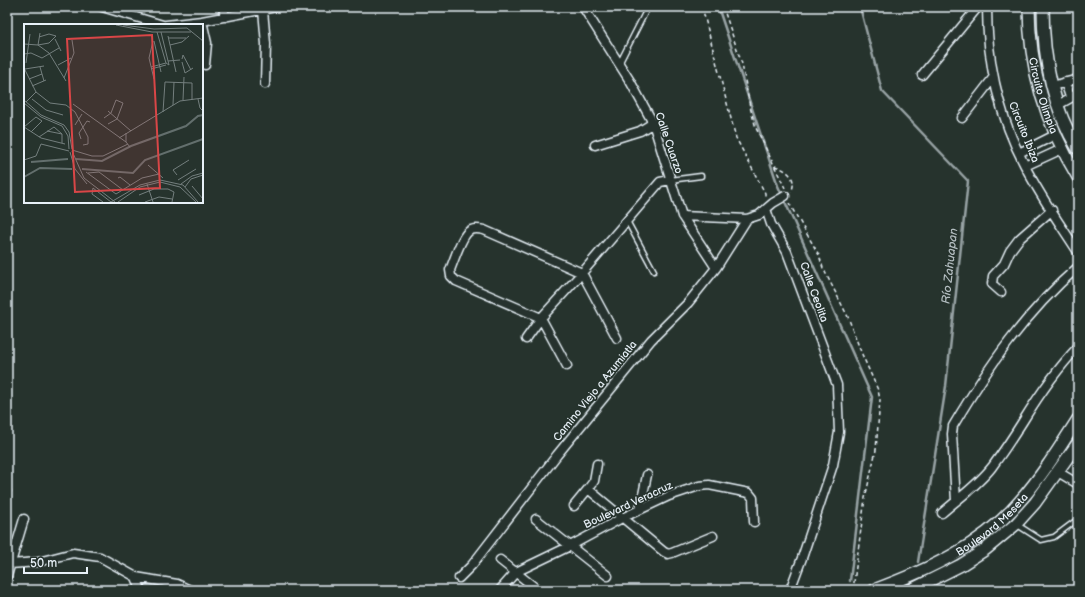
<svg xmlns="http://www.w3.org/2000/svg" width="1085" height="597" viewBox="0 0 1085 597" font-family="'Balsamiq Sans',sans-serif">
  <rect width="100%" height="100%" fill="#26332d"/>
  <filter id="ink" filterUnits="userSpaceOnUse"><feTurbulence type="fractalNoise" baseFrequency=".025" numOctaves="2"/><feDisplacementMap in="SourceGraphic" scale="8" xChannelSelector="R" yChannelSelector="G"/><feConvolveMatrix kernelMatrix="1 2 1 2 8 2 1 2 1" color-interpolation-filters="sRGB"/></filter>
  <g filter="url(#ink)">
    <g fill="none" stroke-linecap="round" stroke-linejoin="round">
      <!-- stream -->
      <path stroke="#98a3a5" stroke-width="2.5" d="M718 7 778 186 872 397 850 581
        M860 7 882 91 968 181 946 386 918 562"/>
      <!-- lane casing -->
      <g stroke="#e8f1f8" stroke-width="7">
        <path id="lane" d="M619 64 648 7
          M670 180 701 176
          M627 221 654 271
          M7 492 8 491
          M1016 524 1041 540 1054 537 1078 519"/>
      </g>
      <!-- street casing -->
      <g stroke="#e8f1f8" stroke-width="11">
        <path id="street" d="M102 7 163 25
          M223 7 225 17
          M583 7 630 81 653 123 682 216 716 268
          M987 7C987 63 999 116 1025 166 1040 196 1060 224 1078 252
          M263 10 266 44 265 84
          M202 21 207 43 205 65
          M166 25 202 21 276 7
          M922 75 978 7
          M1065 82 1070 97
          M1052 86 1078 79
          M1058 105 1078 94
          M962 118 993 78
          M595 145 640 131 653 123
          M1019 153 1055 135
          M1025 166 1062 149
          M766 209 771 224 787 252 837 385 839 432 833 465 802 558 790 590
          M682 216 747 219 759 215 773 203 785 196
          M1001 292 992 284 993 276 1004 264 1010 251 1019 239 1052 210
          M526 339 541 318 582 273 660 182 670 180
          M567 366 541 318 456 281 451 276 450 270C454 261 462 233 471 230 475 228 480 229 484 230L582 273 617 338
          M597 464 594 481 588 489 664 552 668 554 672 553 713 536
          M1058 472 1078 484
          M956 501 952 434 953 426C988 367 1026 312 1078 267
          M574 506 588 489
          M640 509 647 475
          M942 513C959 498 978 485 992 467 1003 452 1013 437 1023 421 1039 395 1057 369 1078 347
          M536 519 608 576
          M500 560 538 590
          M10 564 38 562 73 553 100 557 136 577 177 584 190 590
          M7 576 24 519
          M136 577 141 590
          M459 578 472 565 557 455 651 340 688 303 716 268 747 219
          M500 590 516 572 570 546 622 518 669 496 699 486 709 485 749 493 753 498 754 522"/>
      </g>
      <!-- secondary casing -->
      <g stroke="#e8f1f8" stroke-width="14">
        <g id="secondary">
          <path id="s1" d="M1029 7C1029 68 1046 125 1078 177"/>
          <path d="M1043 7C1043 56 1052 107 1078 149"/>
          <path id="s2" d="M874 590C928 570 982 546 1020 501 1042 476 1060 447 1078 419"/>
          <path d="M911 590 961 565 986 549 1016 524 1035 503 1078 443"/>
        </g>
      </g>
      <!-- path -->
      <path stroke="#e8f1f8" stroke-width="1.5" stroke-dasharray="4 3" stroke-linecap="butt" d="M702 7 736 138 765 193V199
        M723 7 742 64 750 107 756 128 785 188
        M775 166C787 170 798 178 791 192
        M789 203 819 255 823 268 848 317 861 352 878 390 880 400 876 450 865 498 853 590"/>
      <!-- lane -->
      <use href="#lane" stroke="#26332d" stroke-width="4"/>
      <!-- street -->
      <use href="#street" stroke="#26332d" stroke-width="8"/>
      <!-- secondary -->
      <use href="#secondary" stroke="#26332d" stroke-width="11"/>
    </g>
  </g>
  <g text-anchor="middle" dominant-baseline="central" stroke-width="3.5" stroke-linejoin="round" paint-order="stroke">
    <!-- street labels -->
    <g font-size="11" fill="#e8f1f8" stroke="#26332d">
      <text stroke="none"><textPath href="#s1" startOffset="90">Circuito Olimpia</textPath></text>
      <text transform="translate(1024 132) rotate(68)">Circuito Ibiza</text>
      <text transform="translate(669 143) rotate(71)">Calle Cuarzo</text>
      <text transform="translate(814 292) rotate(70)">Calle Ceolita</text>
      <text transform="translate(595 391) rotate(-51)">Camino Viejo a Azumiatla</text>
      <text transform="translate(628 505) rotate(-25)">Boulevard Veracruz</text>
      <text stroke="none"><textPath href="#s2" startOffset="136">Boulevard Meseta</textPath></text>
    </g>
    <!-- water labels -->
    <g font-size="12" font-style="italic" fill="#b3bdc0" stroke="#26332d">
      <text transform="translate(950 266) rotate(-84)">Río Zahuapan</text>
    </g>
  </g>
  <!-- overview -->
  <g transform="translate(24 24)">
    <rect width="179" height="179" fill="#26332d"/>
    <path fill="none" stroke="#636f6d" stroke-width="2" d="M52 135 78 137 107 122 162 102 174 92 179 91M7 138 44 135M58 145 109 149 121 136 179 115M0 153 16 144 48 145"/>
    <path fill="none" stroke="#747f7e" stroke-width="1" d="M92 1 128 8H167M99 1 130 5 163 4 179 17M133 8 142 39M137 8 145 41 142 39M144 12 152 48M15 13 25 10 32 12 25 19 14 21 16 9M144 14H162M31 15 37 27M129 17 125 34 130 55M130 17 137 48M0 20 14 21 25 29 42 57M146 21 158 18 165 12M0 30 7 29 18 34 35 24M158 35 159 31 167 46M144 37 156 36M158 38 161 49 169 44M2 39 6 10M34 41 47 34M16 43 20 57M127 43 142 39M0 44 12 68 26 79 42 81 51 88 64 113V120L59 121M1 45 20 42M127 45 142 41M40 54 50 29 48 16M5 55 18 50M8 62 22 56M8 75 22 86 39 91M174 75 176 84 179 87M0 76 17 91 40 101 45 108 48 125M159 76 160 53M2 78 12 68M0 79 17 93 38 102 44 112 45 125M49 80 102 118M149 81 150 58M84 87 107 107M139 88 141 58 168 59V76M80 94 87 89 92 76 99 79 93 95 84 100M51 101 58 90M0 103 17 114 41 120M0 103 12 93 18 97 7 108M23 107 38 110M102 109V118L106 123M15 113 30 103 38 110V119M95 114 156 77 179 74M57 115 55 109 63 97 66 98M48 126 68 132H79L104 120M48 127 60 154 91 178M46 128 51 145 63 160M0 136 12 132 17 120 45 127M124 141 139 154M62 148 92 170 118 154 135 150M64 149 75 148 99 166M153 151 149 146 165 136M94 154 96 153 106 161M154 156 172 145M123 160 129 178M157 160 168 152 179 149M168 162 179 175M161 163 167 155 179 151M69 164 87 178M69 164 68 170 79 178M115 171 130 165H144L150 168 148 178M87 178 116 161 136 156 159 161 174 178M94 178 116 163 136 158 156 163 172 178M121 178 135 173 148 175"/>
    <path fill="#d94647" fill-opacity="0.15" stroke="#d94647" stroke-width="2" d="M128 11 136 164 51 168 43 15Z"/>
    <rect width="179" height="179" fill="none" stroke="#e8f1f8" stroke-width="2"/>
  </g>
  <!-- margin -->
  <rect width="1085" height="597" fill="none" stroke="#26332d" stroke-width="24"/>
  <rect x="12" y="12" width="1061" height="573" fill="none" stroke="#e8f1f8" stroke-width="1.5" filter="url(#ink)"/>
  <!-- scale -->
  <path d="M24 567v6h63v-6" fill="none" stroke="#e8f1f8" stroke-width="2"/>
  <text x="30" y="567" font-size="12" fill="#e8f1f8" stroke="#26332d" stroke-width="3" paint-order="stroke">50 m</text>
</svg>
